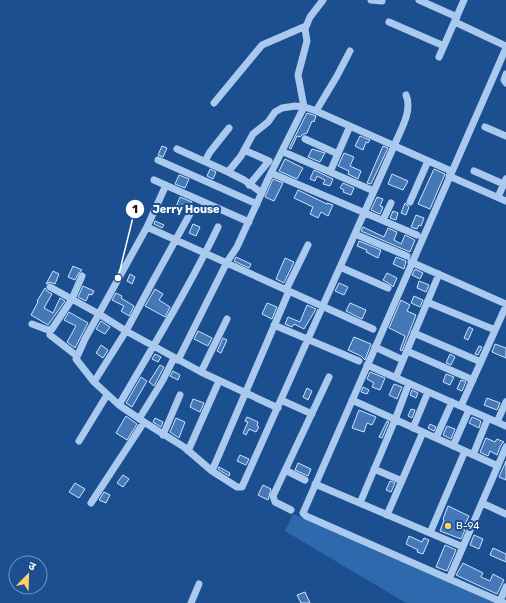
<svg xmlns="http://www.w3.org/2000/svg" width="506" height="603" viewBox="0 0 506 603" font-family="Rubik,'Noto Sans Devanagari',sans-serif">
  <rect width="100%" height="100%" fill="#1b4f8f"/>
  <!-- green -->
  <path fill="#2e69ad" d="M293 514 498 603H406L285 531Z"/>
  <!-- building -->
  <path fill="#4478b7" stroke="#cfe3fa" d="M307 113 316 116 314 122 312 121 307 133 302 135 300 137 297 136 291 149 289 148Z
    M360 136 370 140 368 143 366 142 363 150 355 146Z
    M162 146 167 148 163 157 158 155Z
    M383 146 388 148 371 184 367 183Z
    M312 149 325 153 320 162 308 157Z
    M344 153 354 157 350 166 361 171 358 179 348 174 349 171 338 166Z
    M285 159 303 168 297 179 279 171Z
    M210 169 216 172 213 179 207 176Z
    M434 169 445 174 430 209 418 204Z
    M314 170 333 179 330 186 323 184 325 180 317 176 315 181 310 179Z
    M392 174 408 181 403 190 388 184Z
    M179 175 189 179 185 188 175 184Z
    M273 179 283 183 274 201 265 197Z
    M343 183 354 188 351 195 343 192 344 190 340 188Z
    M298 190 327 204V203L333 205 328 216 321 212 318 218 310 214 313 207 294 198Z
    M180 197 192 202 190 207 186 210 181 208 179 212 175 209Z
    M377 197 383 199 380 206 383 207 380 214 371 210Z
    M405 203 409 207 406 215 401 213Z
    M393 211 398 213 396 220 390 218Z
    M416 215 424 218 421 226 419 225 417 229 411 227Z
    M155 221 164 225 162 228 154 224Z
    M193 224 200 227 196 236 189 233Z
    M363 227 384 237 388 228 397 232 394 240 401 244 405 235 415 240 410 252 361 231Z
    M359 241 381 250 378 258 366 252 367 250 357 246Z
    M236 257 251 264 249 268 234 261Z
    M396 257 406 261 404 269 393 264Z
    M285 258 294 262 284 283 276 279Z
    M73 266 82 270 78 274 75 280 68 277Z
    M415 269 423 273 420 279 412 275Z
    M53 271 59 274 55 284 50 282 46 284Z
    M387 273 397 278 393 287 390 284 383 280Z
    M130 274 135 277 132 284 127 281Z
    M419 281 429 285 426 292 417 288Z
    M339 283 348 287 344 295 335 291Z
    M83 286 94 291 92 295 89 294 86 301 78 297Z
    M45 288 47 291 52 294 44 308 53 313 60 298 65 301 48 325 31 315 38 302 37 301Z
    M155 289 163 294 159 300 170 307 165 317 145 306Z
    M116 293 122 296 121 298 134 306 129 316 121 311 124 306 112 300Z
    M414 296 423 300 420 307 411 303Z
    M401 300 410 305 407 311 416 315 402 351 400 350 405 336 389 328Z
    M267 303 277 307 272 319 262 314Z
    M350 303 366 310 362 319 346 311Z
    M307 305 316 309 304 329 294 324 292 327 285 324 288 317 300 322Z
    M69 312 88 323 75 348 67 342 76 326 64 320Z
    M101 321 110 327 105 334 96 329Z
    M469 327 473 329 468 340 464 338Z
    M198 331 212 338 208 346 194 339Z
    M354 337 371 344 365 360 361 356 348 350Z
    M223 338 227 340 221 353 217 351Z
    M495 344 506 348V358L492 352Z
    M101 345 108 350 103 358 96 353Z
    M479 346 482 347 478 355 475 354Z
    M155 354 161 357 158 362 152 359Z
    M450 354 455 357 451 365 446 363Z
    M160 365 164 367 154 386 149 382Z
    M173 371 180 375 178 380 170 376Z
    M370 372 385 378 380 390 372 387 374 383 367 379Z
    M446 374 454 377 450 385 443 382Z
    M141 377 147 381 132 407 126 403Z
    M461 380 466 382 462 391 457 389Z
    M394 384 402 387 397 399 389 395Z
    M363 387 369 390 367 394 361 392Z
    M307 388 312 391 308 400 303 397Z
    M412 390 418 393 416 398 410 395Z
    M487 398 500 403 497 410 484 405Z
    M193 399 204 403 200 412 190 407Z
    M411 409 415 410 412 418 408 416Z
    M359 410 376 417 372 425 367 423 364 432 352 428Z
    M126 416 137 424 127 440 116 433Z
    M247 417 258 422 257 426 259 427 256 432 249 429 246 435 243 433 248 422 245 421Z
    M472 417 481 421 479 428 469 423Z
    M155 418 163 422 161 427 153 422Z
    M176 418 185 422 179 438 170 432Z
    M387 421 389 422 382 438 379 437Z
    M430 424 436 427 434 431 428 428Z
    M447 426 455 429 451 439 443 435Z
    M486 438 495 442 497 439 504 442 501 445 497 455 490 451 488 456 480 452Z
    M240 455 249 459 246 465 237 461Z
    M506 461V480L499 477Z
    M298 463 311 469 308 476 295 470Z
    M219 467 230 473 229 476 218 469Z
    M123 475 129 479 123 487 117 483Z
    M390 481 395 483 391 492 386 490Z
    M75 483 85 489 79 498 69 492Z
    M263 485 271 489 268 500 258 495Z
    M104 492 110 495 106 503 99 500Z
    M448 506 469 516 463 529 465 530 461 539 440 531 444 520 443 519Z
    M474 535 483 539 479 549 470 545Z
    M409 536 422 542 424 538 429 540 423 554 417 552 418 550 406 544Z
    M445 545 456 550 447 571 436 567Z
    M493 548 506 554V562L490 555Z
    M463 563 483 573 481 577 490 581 493 574 504 580 497 594 456 575Z
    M305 592 310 603H301L297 595Z"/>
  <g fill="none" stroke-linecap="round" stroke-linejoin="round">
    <!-- minor -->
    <path stroke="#a9c9ee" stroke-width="7" d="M371 0 382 1
      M419 0 457 17
      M389 22 444 46
      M455 22 506 46
      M439 57 464 0
      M506 74 504 80 506 83
      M214 103 262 45 306 26
      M316 111 337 76 350 51
      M485 127 506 136
      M305 139 338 154
      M177 149 228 172 244 180 262 193
      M244 150 269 161 249 185
      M286 153 374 191
      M158 160 257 204
      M205 161 210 152 229 128
      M474 171 506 185
      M228 172 241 156 253 134 268 122 275 112 282 108 295 106 305 107 316 111 451 171
      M330 172 350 126
      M271 173 417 235
      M449 176 506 201
      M154 180 249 222
      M166 185 147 227 85 339 76 359 94 382 119 405 144 422 184 447 212 471 237 487H242L394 146C400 131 413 111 406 95
      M498 197 506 179
      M410 202 428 161
      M383 220 391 203
      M147 227 373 329
      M355 234 407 256
      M411 262 506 304
      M340 267 388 288
      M50 287 99 314 126 331 201 372 278 408
      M286 290 308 245
      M427 302 495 330
      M32 324 48 330 52 329 72 299 82 276
      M274 325 359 361
      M414 333 481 362
      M50 335 77 356
      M375 347 403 360
      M407 351 473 380
      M178 360 227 262 237 247 268 179 304 107 298 75 307 41 305 29 310 17 323 0
      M367 365 506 426
      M201 372 227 319
      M396 377 439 274
      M94 382 126 331 153 281 191 212
      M281 400 312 414
      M352 400 498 466
      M119 405C153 346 189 288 218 227
      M461 406 506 306
      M139 419 163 380 174 358
      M497 422 506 402
      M413 428 428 392
      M163 435 180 395
      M436 438 452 402
      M79 441 107 395
      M453 446 469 410
      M188 451 219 381
      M473 455 488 418
      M374 469 402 481
      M285 470 305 480
      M212 471 289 291
      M315 484 463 547
      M91 503 144 422
      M360 503 395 420 409 383
      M482 503 506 514
      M291 510 275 502 273 496 329 377
      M387 515 423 432
      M430 533 465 451
      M449 579 506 447
      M500 601 506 587
      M191 603 199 584
      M504 603 306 516 303 513 506 48"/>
  </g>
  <!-- markers -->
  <circle fill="#ffd166" stroke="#1b4f8f" stroke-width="1.5" cx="448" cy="526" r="4"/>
  <g text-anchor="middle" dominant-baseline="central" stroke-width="4" stroke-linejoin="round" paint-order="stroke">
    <!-- poi labels -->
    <g font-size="10" fill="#fff" stroke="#1b4f8f" text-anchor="start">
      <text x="456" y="526">B-94</text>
    </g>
  </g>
  <!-- callouts -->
  <path fill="none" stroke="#fff" stroke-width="1.5" d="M118 278L135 209"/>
  <g fill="#fff" stroke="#1b4f8f" stroke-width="1.5">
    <circle cx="118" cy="278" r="4"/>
    <circle cx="135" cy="209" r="10"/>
  </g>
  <g font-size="12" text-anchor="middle" font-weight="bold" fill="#111">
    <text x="135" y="213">1</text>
  </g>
  <g font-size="11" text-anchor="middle" font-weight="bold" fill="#fff" stroke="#1b4f8f" stroke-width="4" stroke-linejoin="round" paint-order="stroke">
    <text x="186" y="213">Jerry House</text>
  </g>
  <!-- north arrow -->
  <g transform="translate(28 575) rotate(23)"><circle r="19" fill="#1b4f8f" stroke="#7695bc"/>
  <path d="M0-3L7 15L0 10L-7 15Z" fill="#ffd166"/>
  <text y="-6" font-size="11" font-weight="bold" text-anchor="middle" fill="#ffffff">उ</text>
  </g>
</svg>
